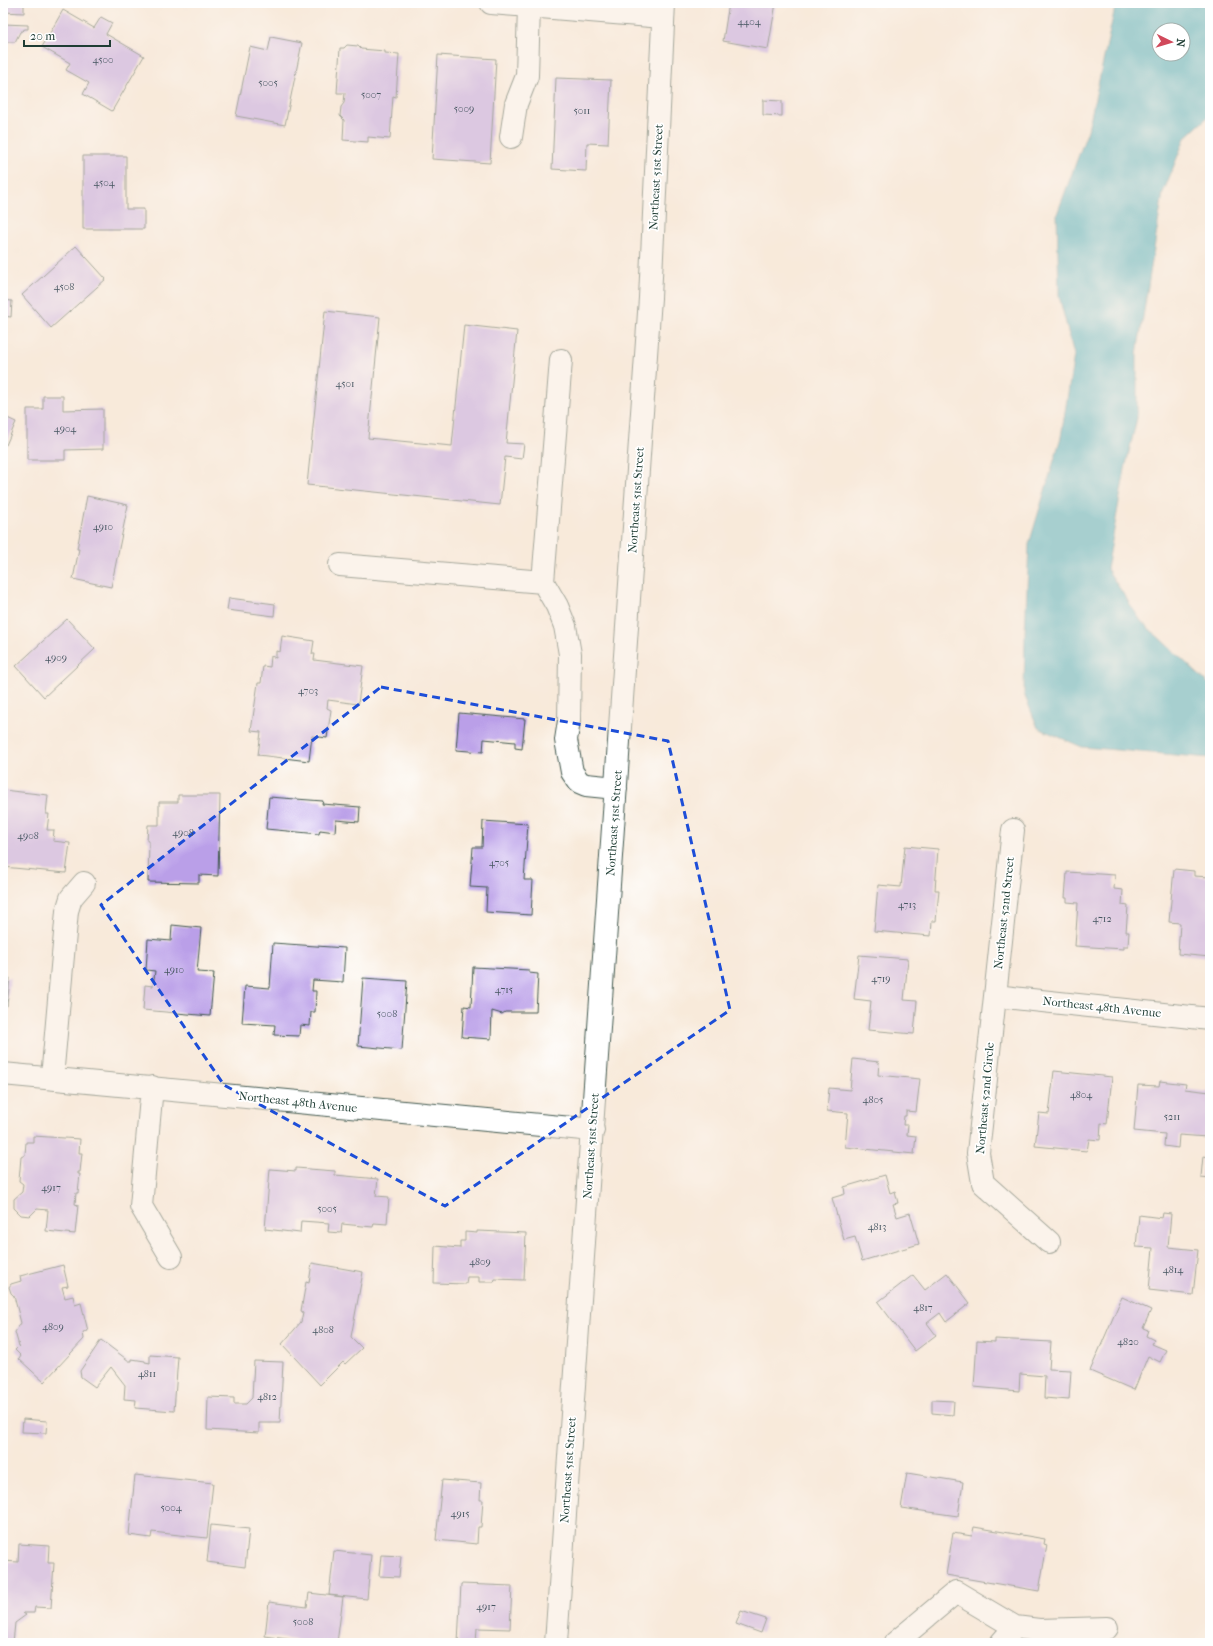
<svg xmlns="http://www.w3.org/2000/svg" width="1213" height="1646" viewBox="0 0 1213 1646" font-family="'IM FELL French Canon',serif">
  <rect width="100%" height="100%" fill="#fff"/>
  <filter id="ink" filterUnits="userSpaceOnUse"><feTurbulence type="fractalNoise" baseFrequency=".025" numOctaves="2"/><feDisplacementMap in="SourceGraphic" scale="8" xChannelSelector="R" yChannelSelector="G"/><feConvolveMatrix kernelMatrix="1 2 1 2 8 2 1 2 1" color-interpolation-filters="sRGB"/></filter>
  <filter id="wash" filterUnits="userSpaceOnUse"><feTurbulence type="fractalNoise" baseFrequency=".012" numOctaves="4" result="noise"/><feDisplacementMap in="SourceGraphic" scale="16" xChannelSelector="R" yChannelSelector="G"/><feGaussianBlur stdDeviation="0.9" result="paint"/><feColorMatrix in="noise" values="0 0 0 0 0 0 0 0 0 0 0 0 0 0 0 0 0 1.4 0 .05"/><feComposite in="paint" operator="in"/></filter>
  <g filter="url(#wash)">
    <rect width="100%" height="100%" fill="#f8eada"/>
    <!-- water -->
    <path fill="#44b0c2" stroke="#32767b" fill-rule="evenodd" d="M1116 3H1210V115L1185 138 1163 193 1137 354V418L1125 469 1107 569 1141 621 1210 685V758L1082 747 1038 728 1024 694 1025 633 1029 544 1061 437 1074 355 1059 296 1057 214 1088 130ZM1159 30H1183V54H1159Z"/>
    <g id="blocks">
      <!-- building -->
      <path fill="#ba9fe8" d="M3 3H24V13L3 12Z
        M729 3H776L768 49 723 41Z
        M63 10 94 28 101 17 112 23 106 34 144 56 112 111 83 94 89 83 66 70 70 63 42 47Z
        M3 24 28 25V29H25L20 32 15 42H3Z
        M271 37 302 43 285 125 236 116 250 47 268 51Z
        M347 45 358 46 361 49 385 51V53L399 54 396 97 393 96 390 139 368 137V142L343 140 344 120 340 116 341 107 344 103 345 93H337L340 48H344Z
        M438 55 496 59 490 163 432 159Z
        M3 72H7L6 110H3Z
        M556 78 611 80 608 144 587 143 586 171 552 169Z
        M763 100 782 101V116L763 115Z
        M83 156H126V209H144V229H83Z
        M76 246 106 279 51 328 22 295Z
        M3 300 12 301 11 317 3 316Z
        M325 311 380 317 368 438 452 446 464 325 517 331 506 443 524 444 522 459 505 457 500 505 307 485Z
        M43 396H63V410L103 409V449L65 450V460H27V409H43Z
        M3 416 16 422 6 445 3 444Z
        M87 496 128 505 111 587 73 579 79 549H77Z
        M229 598 275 604 274 616 227 610Z
        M67 619 95 649 44 697 16 666Z
        M282 636 314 641 312 654H315L314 660 363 666 358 704 328 700 327 708 331 710 327 738 312 736 309 761 258 755 261 732 251 731 258 683H261L263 666 270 667 271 656 276 658V651L280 652Z
        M459 713 525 719 522 749 515 748V742L484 739 483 752 456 750Z
        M3 790 48 795 46 814H49L47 830H54L53 841 70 843 66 873 3 867Z
        M178 795H220L218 876 199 875V883L148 882 149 841H147L148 825H159V802H178Z
        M269 797 323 801 322 804 360 807 359 822 336 820 335 832 320 830 319 834 266 829Z
        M483 821 528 824 524 880H533L531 915 486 912 487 888 470 887 473 847H482Z
        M905 846 938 849 935 890H939L936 921H932L931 936 874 931 878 885 901 887Z
        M1174 869 1194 871V876L1210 877V957L1178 954 1180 923 1169 922Z
        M1067 872 1115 875 1114 889 1123 890 1122 905 1128 906 1126 932H1129L1128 946H1124V949L1075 946 1078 903 1067 902V898H1065Z
        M172 925 201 928 197 972 214 973 210 1016 143 1010 145 985 153 986 155 971 146 970 148 939 171 941Z
        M273 943 345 948 343 982 313 980 312 991H316L315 1012H311L310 1026 300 1025 299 1036 274 1035 275 1025 242 1023 245 986 270 988Z
        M859 955 908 959 904 1000 917 1001 914 1034 868 1030 871 1001 854 999Z
        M473 967 529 970V973L538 974 536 1012H505L502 1014 492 1011 491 1039 462 1037 464 1006 471 1007Z
        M3 978H10L7 1006H3Z
        M363 978 407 981 402 1050 358 1046Z
        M853 1059 879 1062 878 1075 920 1079 916 1112 906 1111V1116H904L903 1125H908L907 1135 916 1136 914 1154 845 1147 848 1113 827 1111 829 1088 850 1090Z
        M1054 1071 1112 1077 1107 1124 1101 1123 1100 1140 1089 1139 1087 1151 1035 1146 1039 1113 1049 1114Z
        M1160 1081 1186 1084 1185 1089 1210 1092 1207 1137 1179 1135 1178 1148 1164 1146 1165 1134 1134 1131 1138 1085 1159 1086Z
        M33 1136 80 1139 79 1153H82L80 1172H78V1174H80L78 1193H76L75 1204 78 1205 75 1234 46 1231 48 1210 37 1209 30 1216 21 1215 14 1208V1199L22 1192 23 1184 19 1181 21 1157 25 1155 26 1142H33Z
        M1203 1156 1210 1157V1178L1201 1177Z
        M296 1168 335 1171V1175L378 1179 376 1196 389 1197 387 1224 374 1223 373 1227 342 1224 341 1233 328 1232 329 1223 301 1221 300 1233 265 1229 270 1169 296 1171Z
        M885 1175 890 1193 895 1191 898 1203 893 1204 897 1217 910 1213 919 1244 862 1261 855 1237 844 1240 832 1198 845 1194 844 1187Z
        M1163 1213 1171 1214 1168 1247 1198 1250 1193 1295 1149 1290 1153 1248 1136 1247 1139 1215 1162 1218Z
        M477 1231 526 1233 524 1280 495 1279 494 1282H479V1277H467L466 1284 434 1283 435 1246 460 1248V1241H465V1232L477 1233Z
        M312 1263 363 1272 351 1337 362 1348 345 1364 343 1362 320 1385 282 1344 301 1322 303 1312 301 1311 306 1282 309 1283Z
        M63 1265 68 1286 62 1287 65 1298 73 1296 75 1305 81 1303 88 1331 83 1332 84 1339 44 1382 19 1359 21 1356 15 1350 19 1346 15 1332 21 1323 14 1296 11 1293 9 1287 11 1284 21 1281 20 1276Z
        M947 1273 970 1303 946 1322 940 1313 927 1323 936 1335 915 1351 878 1302 913 1275 925 1290Z
        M1122 1297 1151 1310 1143 1328 1148 1330 1146 1336 1154 1340 1152 1344 1166 1350 1160 1362 1148 1356 1134 1390 1090 1371Z
        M995 1339 1051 1342 1049 1369 1071 1370 1069 1400 1044 1398 1045 1376 1020 1374 1019 1391 974 1387 977 1341 995 1342Z
        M101 1340 129 1361H132V1359L145 1361V1362L150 1363V1355L178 1357 174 1411 135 1408 136 1400 124 1399 125 1385 111 1367 95 1387 81 1377 80 1371Z
        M254 1361 283 1362 280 1423H259V1433L207 1430 208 1397 234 1398V1404H246L252 1398Z
        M932 1400 954 1401 953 1415 932 1413Z
        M23 1419 47 1421 46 1433 22 1432Z
        M907 1473 963 1482 958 1516 901 1508Z
        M135 1475 213 1483 207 1538 152 1532 151 1538 129 1535Z
        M442 1480 481 1483 480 1500H483L481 1527H478L477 1544 436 1540Z
        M211 1525 249 1529 245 1567 207 1562Z
        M974 1527 1045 1539 1044 1544 1047 1545 1039 1591 946 1575 953 1533 972 1536Z
        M19 1544 49 1546 48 1563H54L51 1608 35 1607 34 1613H23L26 1615 15 1623 13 1643H3V1561L18 1562Z
        M334 1551 371 1555 367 1599 329 1595Z
        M381 1555 401 1556 399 1577 379 1576Z
        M461 1584 512 1586 510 1629 477 1628 476 1643H458Z
        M309 1593 343 1597 337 1643H316L265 1636 269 1602 307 1607Z
        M741 1611 766 1619 761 1633 736 1624Z"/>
    </g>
  </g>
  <g filter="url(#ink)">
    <use href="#blocks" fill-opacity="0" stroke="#40574d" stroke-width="1"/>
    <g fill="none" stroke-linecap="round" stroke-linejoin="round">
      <!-- minor casing -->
      <g stroke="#40574d" stroke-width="24">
        <path id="minor" d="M491 3 663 17
          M511 137 516 104 527 76 529 6
          M561 360 543 582 557 606 565 626 570 654 569 721 566 740 572 772 579 782 586 785 616 788
          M340 565 543 582
          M1013 830 978 1153 983 1183 1049 1242
          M995 996 1210 1019
          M3 1074 593 1130
          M52 1078 67 911 71 898 84 883
          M152 1087 141 1206 171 1257
          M556 1643 650 298 664 3
          M895 1643 956 1592 1015 1627 1039 1630 1107 1628
          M1001 1643 1015 1627"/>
      </g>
      <!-- minor -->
      <use href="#minor" stroke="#fff" stroke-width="22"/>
    </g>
  </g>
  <!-- marked area -->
  <path d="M0 0H1213V1646H0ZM381 687 668 741 730 1010 445 1206 224 1085 101 905Z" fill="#f8eada" fill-opacity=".55" fill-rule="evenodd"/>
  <path fill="none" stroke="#1d4ed8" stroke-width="3" stroke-dasharray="8 5" stroke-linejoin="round" d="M381 687 668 741 730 1010 445 1206 224 1085 101 905Z"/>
  <g text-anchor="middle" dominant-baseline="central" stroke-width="3.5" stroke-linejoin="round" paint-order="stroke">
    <!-- number labels -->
    <g font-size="10" fill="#465661">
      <text x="749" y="22">4404</text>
      <text x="103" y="60">4500</text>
      <text x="268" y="83">5005</text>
      <text x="371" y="95">5007</text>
      <text x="464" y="109">5009</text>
      <text x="582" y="111">5011</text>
      <text x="104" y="183">4504</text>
      <text x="64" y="287">4508</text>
      <text x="345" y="384">4501</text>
      <text x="65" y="429">4904</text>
      <text x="103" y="527">4910</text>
      <text x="56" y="658">4909</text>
      <text x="308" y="691">4703</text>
      <text x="183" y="833">4908</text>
      <text x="28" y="836">4908</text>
      <text x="499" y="863">4705</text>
      <text x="907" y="905">4713</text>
      <text x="1102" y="919">4712</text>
      <text x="174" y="970">4910</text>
      <text x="881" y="979">4719</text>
      <text x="504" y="990">4715</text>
      <text x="387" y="1014">5008</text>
      <text x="1081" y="1095">4804</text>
      <text x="873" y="1100">4805</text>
      <text x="1172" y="1117">5211</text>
      <text x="51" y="1188">4917</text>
      <text x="327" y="1209">5005</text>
      <text x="877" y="1227">4813</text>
      <text x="480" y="1262">4809</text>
      <text x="1173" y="1270">4814</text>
      <text x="923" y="1308">4817</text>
      <text x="53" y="1327">4809</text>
      <text x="323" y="1330">4808</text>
      <text x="1128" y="1342">4820</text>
      <text x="147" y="1374">4811</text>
      <text x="267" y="1397">4812</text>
      <text x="171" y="1508">5004</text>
      <text x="460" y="1514">4915</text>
      <text x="486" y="1607">4917</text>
      <text x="303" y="1622">5008</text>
    </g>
    <!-- street labels -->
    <g font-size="12" fill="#1f3d34" stroke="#fff">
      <text transform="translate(656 177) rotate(-87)">Northeast 51st Street</text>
      <text transform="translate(636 500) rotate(-86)">Northeast 51st Street</text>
      <text transform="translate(614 823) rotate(-86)">Northeast 51st Street</text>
      <text transform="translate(1004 913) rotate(-84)">Northeast 52nd Street</text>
      <text transform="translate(1102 1007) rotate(6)">Northeast 48th Avenue</text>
      <text transform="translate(985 1098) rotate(-85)">Northeast 52nd Circle</text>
      <text transform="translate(298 1102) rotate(6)">Northeast 48th Avenue</text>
      <text transform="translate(591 1146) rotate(-86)">Northeast 51st Street</text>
      <text transform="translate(568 1470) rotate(-86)">Northeast 51st Street</text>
    </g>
  </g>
  <!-- margin -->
  <rect width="1213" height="1646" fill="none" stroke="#fff" stroke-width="16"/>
  <!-- north arrow -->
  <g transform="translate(1171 42) rotate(95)"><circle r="19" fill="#ffffff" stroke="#a5b1ae"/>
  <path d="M0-3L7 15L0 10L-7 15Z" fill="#d1495b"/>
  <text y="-6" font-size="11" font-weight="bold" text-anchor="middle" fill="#1f3d34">N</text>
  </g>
  <!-- scale -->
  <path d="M24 40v6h86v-6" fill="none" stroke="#1f3d34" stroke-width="2"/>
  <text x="30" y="40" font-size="12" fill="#1f3d34" stroke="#ffffff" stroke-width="3" paint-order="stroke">20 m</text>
</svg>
